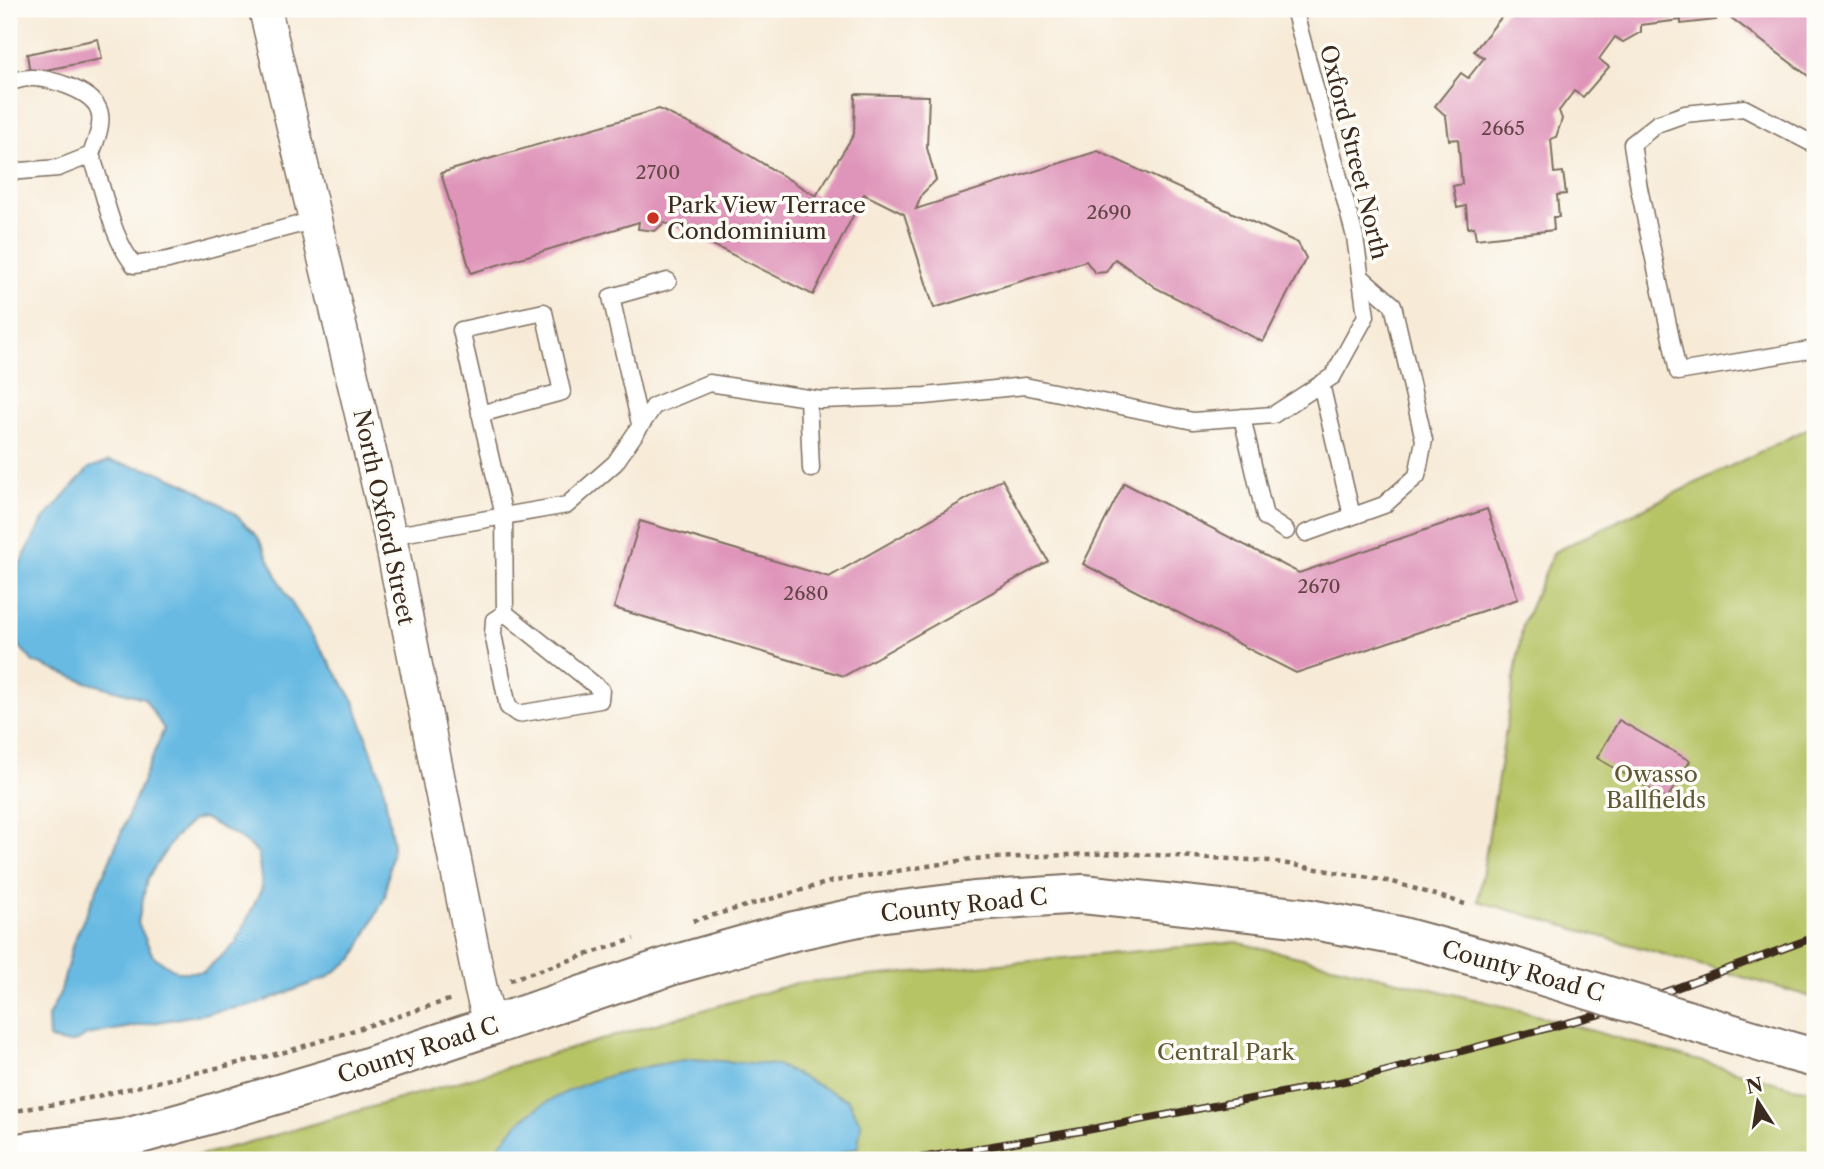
<svg xmlns="http://www.w3.org/2000/svg" width="1824" height="1169" viewBox="0 0 1824 1169" font-family="'Libre Caslon Text',serif">
  <rect width="100%" height="100%" fill="#fdfcf7"/>
  <filter id="ink" filterUnits="userSpaceOnUse"><feTurbulence type="fractalNoise" baseFrequency=".0143" numOctaves="2"/><feDisplacementMap in="SourceGraphic" scale="14" xChannelSelector="R" yChannelSelector="G"/><feConvolveMatrix kernelMatrix="1 2 1 2 8 2 1 2 1" color-interpolation-filters="sRGB"/></filter>
  <filter id="wash" filterUnits="userSpaceOnUse"><feTurbulence type="fractalNoise" baseFrequency=".00686" numOctaves="4" result="noise"/><feDisplacementMap in="SourceGraphic" scale="28" xChannelSelector="R" yChannelSelector="G"/><feGaussianBlur stdDeviation="1.57" result="paint"/><feColorMatrix in="noise" values="0 0 0 0 0 0 0 0 0 0 0 0 0 0 0 0 0 1.4 0 .05"/><feComposite in="paint" operator="in"/></filter>
  <g filter="url(#wash)">
    <rect width="100%" height="100%" fill="#f7ebd8"/>
    <!-- green -->
    <path fill="#b7c466" stroke="#797742" stroke-width="2" d="M1815 425V998L1478 901 1523 624 1554 552Z
      M1236 942 1511 1008 1792 1087 1815 1090V1160H182L272 1136 796 983Z"/>
    <!-- water -->
    <path fill="#67bae3" stroke="#517280" stroke-width="2" fill-rule="evenodd" d="M109 461 156 471 192 487 233 512 258 537 287 596 354 701 383 784 393 845 385 897 354 958 326 978 257 1004 87 1035C74 1045 63 1045 49 1038L48 1017 61 991 73 943 109 862 164 729 144 698 86 682 33 662 9 634V585L43 520 89 468ZM203 818 237 836 258 853 262 888 236 943 203 972H178L153 956 138 923 147 879 174 838 193 820Z
      M693 1059 777 1065 848 1100 861 1124 858 1147 823 1160H491L493 1154C503 1142 513 1126 525 1117 573 1080 634 1067 693 1059Z"/>
    <g id="blocks">
      <!-- building -->
      <path fill="#df94b9" d="M1508 9 1518 13 1522 9H1815V72L1811 78 1726 14 1714 15 1716 20 1681 24V20L1641 25V32L1623 42 1615 37 1599 59 1609 67 1583 97 1574 91 1559 111 1562 119 1556 137 1551 139 1554 173 1563 172 1566 194 1557 195 1559 217H1553L1554 230 1476 239 1474 227 1468 228 1466 206 1457 208 1453 186 1462 184 1458 139 1449 140 1446 116 1435 106 1461 73 1468 78 1484 58 1474 51Z
        M98 39 102 59 30 73 27 54Z
        M855 94 929 96 927 148 936 180 922 194 916 209 1098 151 1298 243 1306 258 1263 342 1156 288 1115 259 1106 272 1095 273 1086 261 934 308 904 214 864 194 813 295 673 225 664 223 655 231 638 229 639 222 471 273 441 173 659 109 729 143 816 196 854 134Z
        M1002 479 1048 561 844 676 614 608 640 521 829 577Z
        M1124 483 1299 573 1487 509 1518 599 1296 673 1083 564Z
        M1619 720 1690 761 1667 799 1597 758Z"/>
    </g>
  </g>
  <g filter="url(#ink)">
    <use href="#blocks" fill-opacity="0" stroke="#7d6e5f" stroke-width="2"/>
    <g fill="none" stroke-linecap="round" stroke-linejoin="round">
      <!-- service casing -->
      <g stroke="#7d6e5f" stroke-width="19">
        <path id="service" d="M9 82C15 81 23 78 30 78 48 77 90 90 98 108 105 122 95 142 91 155L58 168 9 172
          M1815 145 1744 108 1685 114 1657 124 1632 144 1639 188 1678 372 1815 349
          M91 155C105 191 110 235 134 265L168 260 315 220
          M1321 384 1352 516
          M808 398 811 469
          M480 414 562 392 544 312 461 330 504 516 505 613 494 620 493 634 508 707 518 714 600 700 601 690 505 613
          M1242 417 1265 517 1286 531
          M640 424 611 297 668 281
          M1306 533 1384 505 1417 476 1424 440 1393 305 1361 277
          M390 536 567 505 615 463 654 406 709 383 821 400 925 396 1025 386 1193 421 1273 415 1333 376 1366 316 1355 237 1294 9"/>
      </g>
      <!-- minor casing -->
      <g stroke="#7d6e5f" stroke-width="35">
        <path id="minor" d="M265 9 390 536 481 990 491 1027"/>
      </g>
      <!-- secondary casing -->
      <g stroke="#7d6e5f" stroke-width="42">
        <path id="secondary" d="M1789 1051 1815 1058
          M9 1154 126 1138 184 1122 353 1072 673 965 794 931 877 913 974 901 1083 894 1304 918 1399 936 1510 966"/>
      </g>
      <!-- path -->
      <path stroke="#7d6e5f" stroke-width="4.5" stroke-dasharray="5 5" stroke-linecap="butt" d="M693 921 830 882 971 859 1116 853 1270 861 1393 882 1465 904
        M510 980 634 939
        M9 1112 89 1098 289 1051 452 999"/>
      <!-- service -->
      <use href="#service" stroke="#fff" stroke-width="16"/>
      <!-- minor -->
      <use href="#minor" stroke="#fff" stroke-width="32"/>
      <!-- secondary -->
      <use href="#secondary" stroke="#fff" stroke-width="38"/>
      <!-- rail casing -->
      <g stroke="#3b2a1e" stroke-width="8">
        <path id="rail" d="M909 1160 1087 1130 1360 1078 1616 1010 1815 937"/>
      </g>
      <!-- rail -->
      <use href="#rail" stroke="#fdfcf7" stroke-width="5" stroke-dasharray="16" stroke-linecap="butt"/>
      <!-- secondary-bridge casing -->
      <g stroke="#7d6e5f" stroke-width="42" stroke-linecap="butt">
        <path id="secondary-bridge" d="M1510 966 1789 1051"/>
      </g>
      <!-- secondary-bridge -->
      <use href="#secondary-bridge" stroke="#fff" stroke-width="38"/>
    </g>
  </g>
  <!-- markers -->
  <circle fill="#c8321e" stroke="#fdfcf7" stroke-width="2.5" cx="653" cy="218" r="7"/>
  <g text-anchor="middle" dominant-baseline="central" stroke-width="7" stroke-linejoin="round" paint-order="stroke">
    <!-- number labels -->
    <g font-size="19" fill="#644445">
      <text x="1503" y="128">2665</text>
      <text x="658" y="172">2700</text>
      <text x="1109" y="212">2690</text>
      <text x="1319" y="586">2670</text>
      <text x="806" y="593">2680</text>
    </g>
    <!-- street labels -->
    <g font-size="23" fill="#3b2a1e" stroke="#fdfcf7">
      <text transform="translate(1354 152) rotate(76)">Oxford Street North</text>
      <text transform="translate(384 517) rotate(78)">North Oxford Street</text>
      <text transform="translate(964 905) rotate(-6)">County Road C</text>
      <text transform="translate(1523 971) rotate(16)">County Road C</text>
      <text transform="translate(418 1050) rotate(-18)">County Road C</text>
    </g>
    <!-- poi labels -->
    <g font-size="23" fill="#3b2a1e" stroke="#fdfcf7" text-anchor="start">
      <text x="667" y="205">Park View Terrace<tspan x="667" dy="26">Condominium</tspan></text>
    </g>
    <!-- park labels -->
    <g font-size="23" fill="#605834" stroke="#fdfcf7">
      <text x="1656" y="774">Owasso<tspan x="1656" dy="26">Ballfields</tspan></text>
      <text x="1226" y="1052">Central Park</text>
    </g>
  </g>
  <!-- margin -->
  <rect width="1824" height="1169" fill="none" stroke="#fdfcf7" stroke-width="35"/>
  <!-- north arrow -->
  <g transform="translate(1758 1102) rotate(348)" stroke="#fdfcf7" stroke-width="5" paint-order="stroke">
  <path d="M0-5L12 26L0 18L-12 26Z" fill="#3b2a1e"/>
  <text y="-10" font-size="19" font-weight="bold" text-anchor="middle" fill="#3b2a1e">N</text>
  </g>
</svg>
